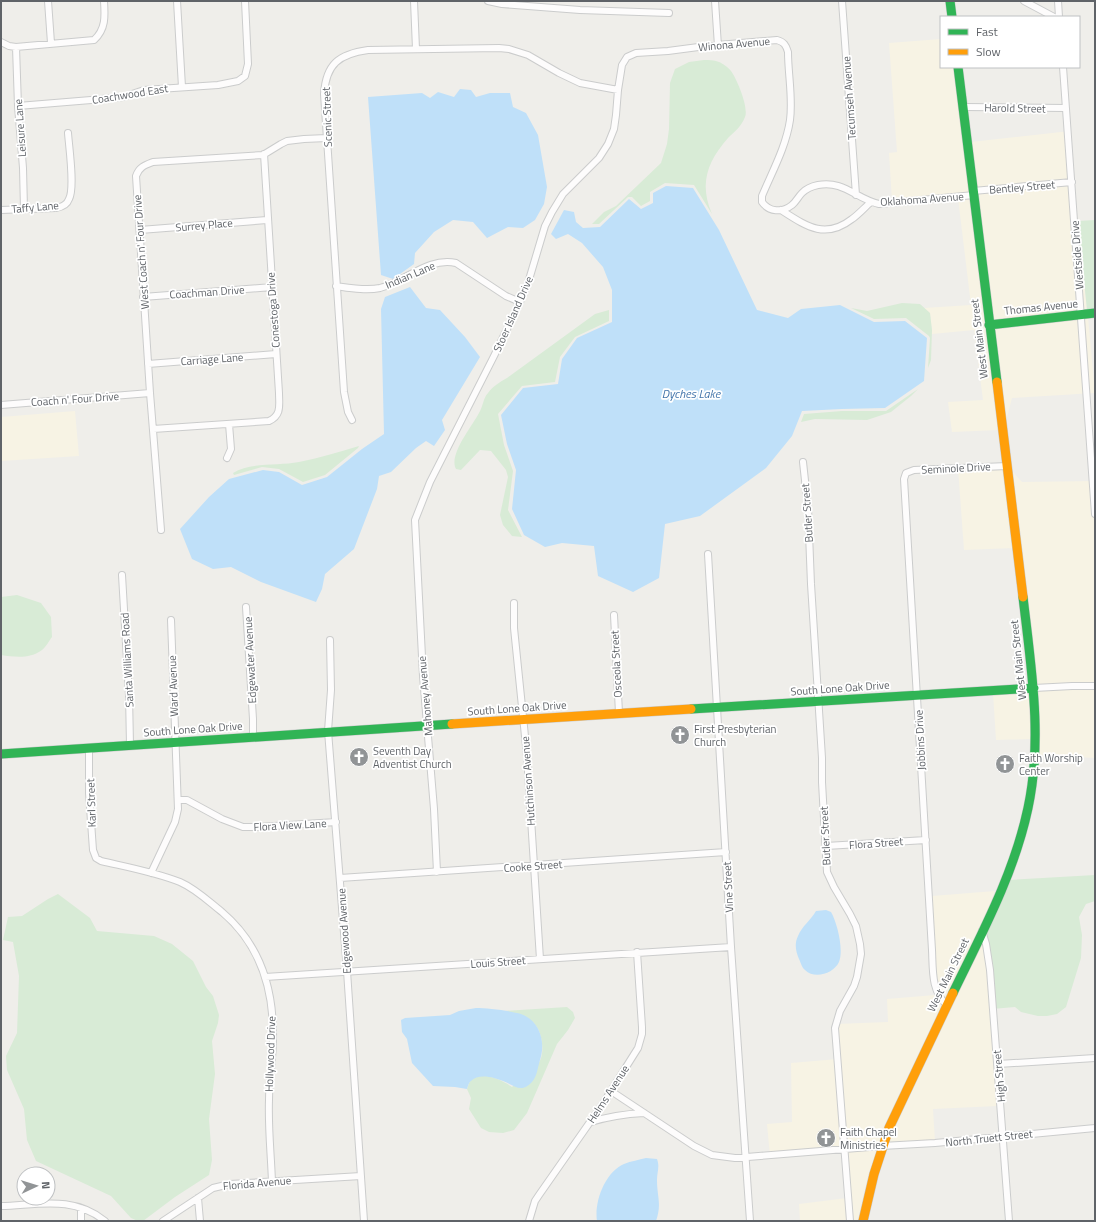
<svg xmlns="http://www.w3.org/2000/svg" width="1096" height="1222" viewBox="0 0 1096 1222" font-family="'Titillium Web',sans-serif">
  <rect width="100%" height="100%" fill="#efeeea"/>
  <!-- commercial -->
  <path fill="#f7f3e4" d="M941 39V67H954L999 430 952 432 948 402 983 400 974 330 932 334 930 313 924 308 971 305 958 198 892 201 889 153 897 152 889 43Z
    M1070 131 1071 177 1078 221 1087 311 993 321 971 142Z
    M1088 317 1095 393 1012 398 1005 425 993 327Z
    M75 411 79 456 1 461V417Z
    M1003 463 1014 548 964 550 958 468Z
    M1011 470 1022 482 1095 481V758L1038 755Z
    M1030 691 1031 739 996 740 993 693Z
    M995 891 982 924 885 1127 860 1221H800L799 1204 847 1198 844 1150 770 1156 767 1124 792 1122 791 1063 838 1059 836 1024 888 1022 887 999 935 995 932 896Z
    M984 937 992 1009 997 1106 933 1109 935 1142 887 1143 892 1131Z"/>
  <!-- green -->
  <path fill="#d8ebd6" d="M704 60C708 60 714 60 719 62 722 63 729 68 731 71 737 79 749 108 745 117 741 127 735 131 728 138 707 162 699 184 712 214L694 185 665 183 650 192V201L641 206 632 197H628L599 224H592L604 212 616 206 661 163 667 144 669 129 670 83 675 69 689 62Z
    M1095 220V309L1087 310 1078 221Z
    M902 303 920 304 930 313 932 330 931 360 928 368 930 338 929 336 906 318 874 319 851 308 867 311Z
    M609 310V321L575 337 560 357 555 382 522 386 498 414 504 445 513 471 508 510 522 537 512 536 503 525 500 515 508 477 506 470 491 451 480 450 461 470 456 469C448 455 473 425 479 413 483 407 483 398 488 393 493 386 500 382 507 378L595 314Z
    M918 389 911 396 891 412 867 420 815 419 801 422 804 414 842 411H886Z
    M359 446 358 448 325 475 303 482 279 469 262 467 234 475 233 473C251 462 279 466 299 462 319 458 339 452 359 446Z
    M17 595 41 603 51 617 52 637C49 641 46 647 42 650 30 659 15 657 1 655V597Z
    M1095 875V901L1086 904 1079 917 1082 935 1081 958 1066 1007 1057 1014 1047 1016H1038L1021 1012 1015 1007 992 1009 984 937 1009 880Z
    M58 894 90 918 97 931 154 936 172 944 193 961 206 987 213 996 219 1015 218 1023 212 1041 215 1074 209 1119 212 1160 209 1175 175 1197 143 1221H138L131 1218 111 1196 36 1161 27 1140 24 1109 7 1070 6 1056 17 1033 19 976 13 942 3 940 8 917 22 916 48 899Z
    M567 1007 573 1012 575 1018 568 1030 557 1044 527 1113 514 1130 503 1133 489 1132 481 1128 469 1109 471 1098 467 1089C468 1086 469 1082 471 1080 482 1070 502 1080 512 1087 520 1080 531 1073 538 1064 542 1059 543 1050 542 1044 540 1020 525 1015 504 1011Z"/>
  <!-- water -->
  <path fill="#bfe0f9" d="M460 89 471 90 476 97 490 93H510L513 107 526 113 538 135 547 187 544 204 535 220 523 228 508 227 487 238 473 222 453 220 434 232 415 253 414 264 393 279 381 275 368 97 422 93 430 98 438 92 454 97Z
    M666 186 693 188 719 230 757 310 788 318 801 309 840 305 874 322 905 321 927 338 924 381 885 408 842 409 802 411 792 436 766 468 700 516 665 524 659 578 633 592 598 576 594 546 562 543 545 547 524 535 512 509 516 470 507 444 501 415 523 388 558 384 562 359 577 338 612 322V290L603 267 582 243 568 234 556 239 551 234 564 210 574 212 576 222 583 228 600 227 629 199 641 209 653 203V193Z
    M410 287 426 308 440 310 465 337 480 357 442 420 445 430 434 446 426 441 416 448 391 472 379 476 377 489 354 549 325 574 322 589 316 602 261 582 231 567 213 569 192 559 180 529 209 497 229 479 263 470 279 472 302 485 327 477 362 449 384 434 381 309 385 297Z
    M826 910 831 912C837 922 844 950 839 962 834 973 815 980 805 970 802 968 801 963 799 959 796 952 794 944 798 936 802 926 811 920 816 911Z
    M476 1008C487 1008 512 1011 521 1014 540 1021 546 1042 540 1060 538 1066 537 1077 532 1082 521 1094 514 1085 503 1081 494 1077 478 1073 471 1081 469 1082 468 1086 467 1089L455 1087 433 1086 412 1063 407 1039 402 1032 401 1020 405 1018 450 1015 459 1011Z
    M646 1158 657 1159C660 1167 657 1172 657 1180 657 1197 662 1204 656 1221H597C594 1202 605 1172 624 1164 631 1161 639 1160 646 1158Z"/>
  <g fill="none" stroke-linecap="round" stroke-linejoin="round">
    <!-- street casing -->
    <g stroke="#cbcccc" stroke-width="8">
      <path id="street" d="M48 1 51 43
        M177 1 182 87
        M414 1 416 49
        M488 1 502 4 580 10 669 13
        M715 1 718 46
        M842 1 856 195
        M1024 1 1054 17
        M1058 1 1059 17
        M1 42 9 46 16 47 94 40C106 29 105 16 104 1
        M16 47 18 106 23 168 24 209
        M1063 67 1095 514
        M18 106 91 100 123 97 144 90 218 85 238 81 245 76 248 64 245 1
        M964 107 1066 108
        M973 191 1072 182
        M1 210 56 208C62 207 67 205 69 199 75 188 69 147 68 133
        M781 210C806 226 825 240 852 219 859 214 865 207 871 202
        M140 230 267 220
        M336 286C350 288 366 291 380 288 406 281 428 257 456 263L506 296 520 302
        M143 297 272 287
        M148 364 276 354
        M1 405 150 393
        M352 420 348 412 344 392 324 94C326 64 339 54 368 50L499 48 509 49 528 55 559 73 580 83 618 90
        M153 429 269 421C282 415 279 405 279 393L264 154
        M227 458 231 449 229 424
        M803 462 808 508 811 584 822 758V782L827 872 834 887 850 914 856 926 860 944 861 954 857 977 854 986 840 1011 835 1028 850 1221
        M161 530 150 393 136 176C139 167 145 165 153 162L263 155 281 144 287 141 304 139 327 138
        M708 554 731 947 750 1221
        M122 575 129 695 130 745
        M514 603V628L527 756 540 959
        M246 607 253 719V737
        M614 615 619 713
        M330 640 331 690 328 731 347 971 364 1221
        M1034 688 1072 686H1095
        M89 748V793L93 850 96 858 101 861C127 867 155 872 180 882 196 889 208 901 222 912 261 945 274 989 273 1039 273 1059 269 1080 269 1100 268 1127 271 1154 272 1182
        M178 800H187L222 819 243 827H258L336 822
        M826 846 926 840
        M437 872 434 809 423 676 415 520 430 482 494 356 520 302 528 283 545 226 552 212 563 194 599 158 608 144 614 129 616 115 618 90 622 65 627 57 636 53 668 51 706 46 777 40C784 42 786 45 788 52 788 74 793 98 790 120 786 147 772 172 762 196V202C769 212 782 213 792 205 796 202 798 197 802 193 806 189 813 186 818 185 844 180 856 199 879 204L974 195
        M151 873 175 822 178 809 171 620
        M340 878 726 852
        M982 931 986 944 990 970 1009 1221
        M265 977 731 947
        M947 1005C931 992 933 969 932 950L904 479 906 473 914 470 1007 466
        M998 1064 1095 1058
        M611 1091 694 1146 712 1155 735 1158 882 1146 935 1143 1095 1128
        M591 1122C610 1116 624 1114 644 1113
        M198 1198 200 1221
        M1 1206C38 1205 73 1195 105 1221
        M81 1208V1221
        M163 1221 213 1188 230 1184 361 1176
        M529 1221 535 1201 539 1195 604 1102 638 1048 642 1034V1027L637 952"/>
    </g>
    <!-- fast casing -->
    <g stroke="#cacacb" stroke-width="10">
      <path id="fast" d="M950 1 952 17
        M958 67 997 382
        M989 325 1095 313
        M691 709 1034 688
        M1 754 452 724
        M953 993C982 933 1014 874 1028 808 1043 738 1031 667 1023 597"/>
    </g>
    <!-- slow casing -->
    <g stroke="#cacacb" stroke-width="10">
      <path id="slow" d="M997 382 1023 597
        M452 724 691 709
        M863 1221 874 1174 889 1128 953 993"/>
    </g>
    <!-- street -->
    <use href="#street" stroke="#fdfcfc" stroke-width="6"/>
    <!-- fast -->
    <use href="#fast" stroke="#30b455" stroke-width="9"/>
    <!-- slow -->
    <use href="#slow" stroke="#ff9f0a" stroke-width="9"/>
  </g>
  <!-- icons -->
  <defs>
    <g id="church-disc" transform="scale(1)"><circle r="9.5" fill="#919496" stroke="#fff"/><path d="M-1.2-6h2.4v3.5h3.3v2.4h-3.3V6h-2.4V-.1h-3.3v-2.4h3.3Z" fill="#fff"/></g>
  </defs>
  <g fill-rule="evenodd">
    <use href="#church-disc" x="680" y="735"/>
    <use href="#church-disc" x="359" y="757"/>
    <use href="#church-disc" x="1005" y="764"/>
    <use href="#church-disc" x="826" y="1138"/>
  </g>
  <g text-anchor="middle" dominant-baseline="central" stroke-width="3.5" stroke-linejoin="round" paint-order="stroke">
    <!-- street labels -->
    <g font-size="11" fill="#5f6368" stroke="#fff">
      <text transform="translate(734 44) rotate(-5)">Winona Avenue</text>
      <text transform="translate(130 94) rotate(-9)">Coachwood East</text>
      <text transform="translate(849 98) rotate(-94)">Tecumseh Avenue</text>
      <text transform="translate(1015 108) rotate(1)">Harold Street</text>
      <text transform="translate(327 117) rotate(-92)">Scenic Street</text>
      <text transform="translate(20 128) rotate(-94)">Leisure Lane</text>
      <text transform="translate(1022 187) rotate(-5)">Bentley Street</text>
      <text transform="translate(922 199) rotate(-4)">Oklahoma Avenue</text>
      <text transform="translate(35 207) rotate(-5)">Taffy Lane</text>
      <text transform="translate(204 225) rotate(-5)">Surrey Place</text>
      <text transform="translate(141 252) rotate(-94)">West Coach n' Four Drive</text>
      <text transform="translate(1077 255) rotate(-94)">Westside Drive</text>
      <text transform="translate(410 275) rotate(-23)">Indian Lane</text>
      <text transform="translate(207 292) rotate(-4)">Coachman Drive</text>
      <text transform="translate(1041 307) rotate(-6)">Thomas Avenue</text>
      <text transform="translate(273 310) rotate(-94)">Conestoga Drive</text>
      <text transform="translate(513 314) rotate(-66)">Stoer Island Drive</text>
      <text transform="translate(979 339) rotate(-97)">West Main Street</text>
      <text transform="translate(212 359) rotate(-4)">Carriage Lane</text>
      <text transform="translate(75 399) rotate(-4)">Coach n' Four Drive</text>
      <text transform="translate(956 468) rotate(-3)">Seminole Drive</text>
      <text transform="translate(807 513) rotate(-94)">Butler Street</text>
      <text transform="translate(127 660) rotate(-93)">Santa Williams Road</text>
      <text transform="translate(250 660) rotate(-93)">Edgewater Avenue</text>
      <text transform="translate(1018 660) rotate(-96)">West Main Street</text>
      <text transform="translate(616 664) rotate(-93)">Osceola Street</text>
      <text transform="translate(173 686) rotate(-92)">Ward Avenue</text>
      <text transform="translate(840 688) rotate(-4)">South Lone Oak Drive</text>
      <text transform="translate(425 696) rotate(-95)">Mahoney Avenue</text>
      <text transform="translate(517 708) rotate(-4)">South Lone Oak Drive</text>
      <text transform="translate(193 729) rotate(-4)">South Lone Oak Drive</text>
      <text transform="translate(920 740) rotate(-93)">Jobbins Drive</text>
      <text transform="translate(528 781) rotate(-94)">Hutchinson Avenue</text>
      <text transform="translate(91 803) rotate(-92)">Karl Street</text>
      <text transform="translate(290 825) rotate(-3)">Flora View Lane</text>
      <text transform="translate(825 836) rotate(-93)">Butler Street</text>
      <text transform="translate(876 843) rotate(-4)">Flora Street</text>
      <text transform="translate(533 866) rotate(-4)">Cooke Street</text>
      <text transform="translate(728 887) rotate(-93)">Vine Street</text>
      <text transform="translate(344 931) rotate(-94)">Edgewood Avenue</text>
      <text transform="translate(498 962) rotate(-4)">Louis Street</text>
      <text transform="translate(948 975) rotate(-64)">West Main Street</text>
      <text transform="translate(270 1054) rotate(-88)">Hollywood Drive</text>
      <text transform="translate(999 1076) rotate(-95)">High Street</text>
      <text transform="translate(608 1094) rotate(-57)">Helms Avenue</text>
      <text transform="translate(989 1138) rotate(-6)">North Truett Street</text>
      <text transform="translate(257 1183) rotate(-5)">Florida Avenue</text>
    </g>
    <!-- poi labels -->
    <g font-size="11" fill="#5f6368" stroke="#fff" text-anchor="start">
      <text x="694" y="729">First Presbyterian<tspan x="694" dy="13">Church</tspan></text>
      <text x="373" y="751">Seventh Day<tspan x="373" dy="13">Adventist Church</tspan></text>
      <text x="1019" y="758">Faith Worship<tspan x="1019" dy="13">Center</tspan></text>
      <text x="840" y="1132">Faith Chapel<tspan x="840" dy="13">Ministries</tspan></text>
    </g>
    <!-- water labels -->
    <g font-size="12" font-style="italic" fill="#4174aa" stroke="#fff">
      <text x="691" y="393">Dyches Lake</text>
    </g>
  </g>
  <!-- border -->
  <rect width="1096" height="1222" fill="none" stroke="#5f6368" stroke-width="4"/>
  <!-- legend -->
  <rect x="940" y="16" width="140" height="52" fill="#ffffff" stroke="#bfc1c3"/>
  <rect x="948" y="29" width="20" height="6" fill="#30b455" stroke="#bfc1c3"/>
  <text x="976" y="36" font-size="12" fill="#5f6368">Fast</text>
  <rect x="948" y="49" width="20" height="6" fill="#ff9f0a" stroke="#bfc1c3"/>
  <text x="976" y="56" font-size="12" fill="#5f6368">Slow</text>
  <!-- north arrow -->
  <g transform="translate(36 1186) rotate(86)"><circle r="19" fill="#ffffff" stroke="#bfc1c3"/>
  <path d="M0-3L7 15L0 10L-7 15Z" fill="#919496"/>
  <text y="-6" font-size="11" font-weight="bold" text-anchor="middle" fill="#5f6368">N</text>
  </g>
</svg>
